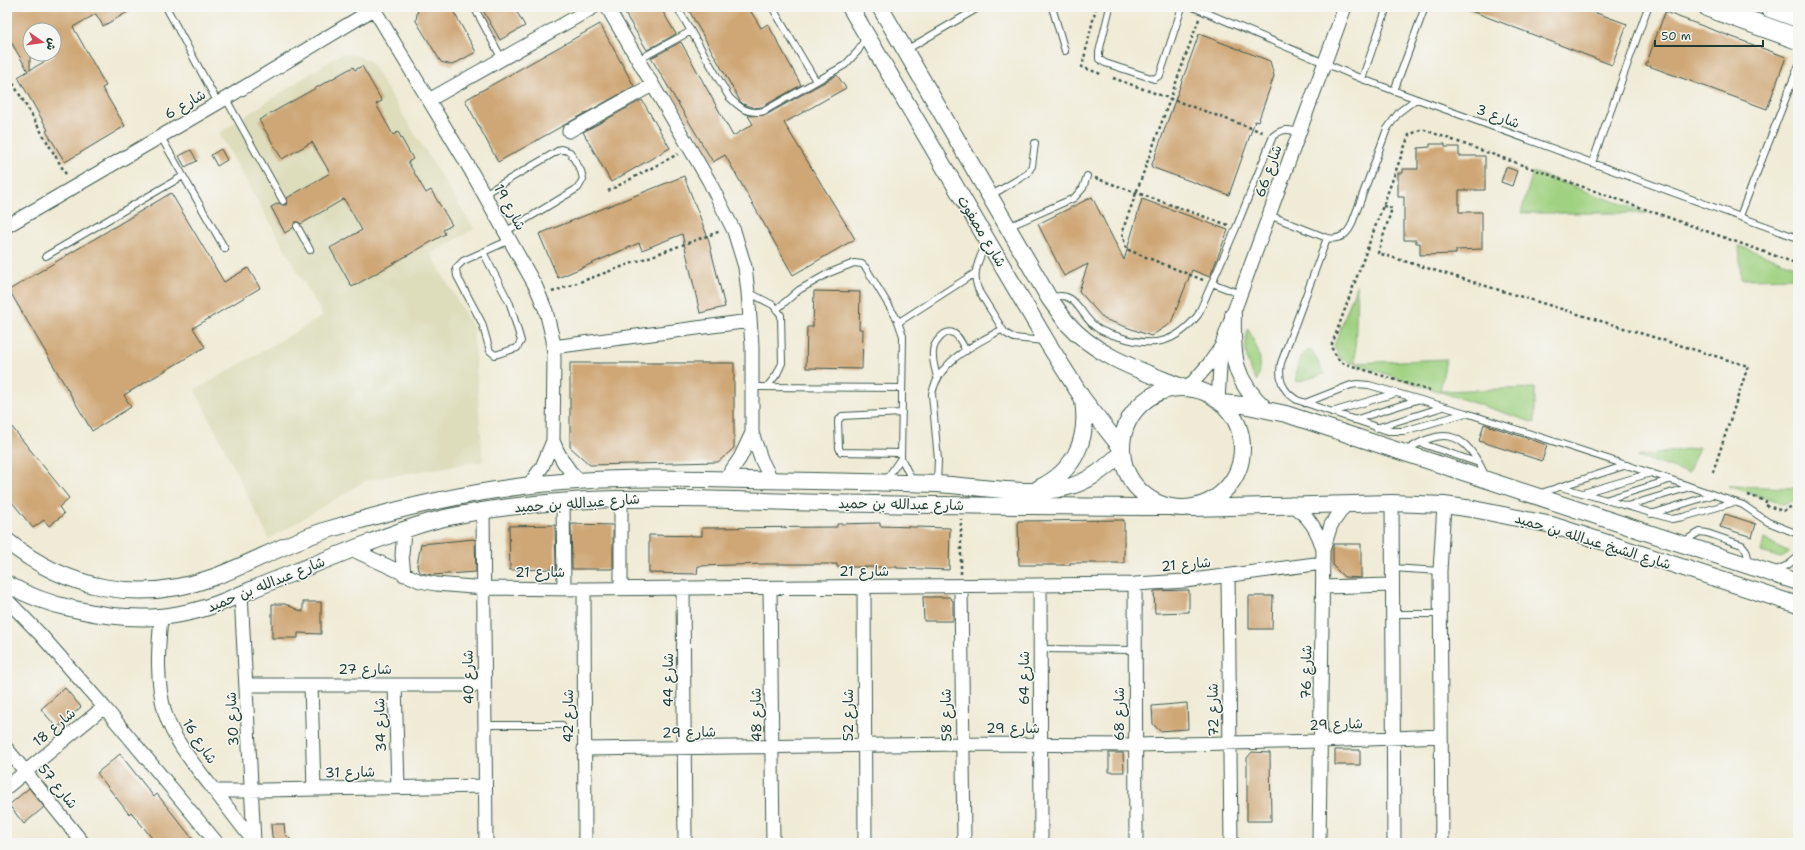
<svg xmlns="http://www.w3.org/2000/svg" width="1805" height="850" viewBox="0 0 1805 850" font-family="'Shantell Sans','Playpen Sans Arabic',sans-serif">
  <rect width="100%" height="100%" fill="#f6f6f2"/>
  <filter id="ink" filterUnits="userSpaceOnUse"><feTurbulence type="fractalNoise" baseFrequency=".025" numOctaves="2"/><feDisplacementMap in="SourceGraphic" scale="8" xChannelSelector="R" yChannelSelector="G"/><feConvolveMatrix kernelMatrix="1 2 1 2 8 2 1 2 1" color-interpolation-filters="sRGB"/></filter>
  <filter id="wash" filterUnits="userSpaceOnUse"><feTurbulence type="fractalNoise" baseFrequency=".012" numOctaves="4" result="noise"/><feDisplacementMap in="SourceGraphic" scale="16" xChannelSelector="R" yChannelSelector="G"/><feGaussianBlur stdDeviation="0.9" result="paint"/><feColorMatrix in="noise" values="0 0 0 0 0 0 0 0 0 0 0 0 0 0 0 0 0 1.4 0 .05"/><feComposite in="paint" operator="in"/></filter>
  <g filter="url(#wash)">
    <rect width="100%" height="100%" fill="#efebd6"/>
    <!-- built -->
    <path fill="#ddddbc" d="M342 53 353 54 369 60 474 229 431 254 473 328 483 461 367 480 269 539 195 390 323 316 219 133Z"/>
    <!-- green -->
    <path fill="#9fd180" stroke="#5f875a" d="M1533 172 1647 213H1521Z
      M1739 246 1798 267V278L1741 279Z
      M1357 284 1355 363 1446 359 1440 391 1535 388V423L1340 359 1334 346Z
      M1248 328C1257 350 1265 358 1257 381 1246 364 1243 348 1248 328Z
      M1309 350 1313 352 1324 374 1297 382C1295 370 1297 357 1309 350Z
      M1699 447 1688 473 1638 457Z
      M1728 486 1798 488V499L1783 504Z
      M1764 539 1789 552 1782 558 1761 552Z"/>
    <g id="blocks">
      <!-- building -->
      <path fill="#cfa777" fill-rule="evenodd" d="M7 7H137L103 26 96 14 73 27 106 86 102 88 125 126 65 162 46 131 48 130 18 77 28 71 7 35ZM30 30H54V56L30 70Z
        M418 7H451L476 52 452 65 441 62 416 21Z
        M481 7H514L525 26 500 40Z
        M621 7H660L676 34 647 50Z
        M687 7H748L761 28 768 24 801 85 762 107 754 108 743 104 740 101Z
        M1461 7H1580L1627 24 1612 65Z
        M1665 12 1786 57 1767 109 1646 65Z
        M600 24 634 86 498 162 465 100Z
        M1199 34 1270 61 1274 76 1258 122 1255 121 1229 195 1151 167Z
        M681 42 733 136 753 124 748 116 766 115 837 75 846 88 784 123 855 239 793 275 725 155 713 162 651 58Z
        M362 66 382 101 376 104 393 135 398 132 413 159 408 162 426 193 431 190 452 225 443 230 445 234 352 287 330 248 362 230 344 199 301 224 298 222H295L293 228 285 233 271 207 279 203 283 205H286L287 201V198L330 173 312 142 282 159 259 120 353 67 355 70Z
        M642 100 670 148 611 182 583 132Z
        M1430 144H1445V147H1459V156H1485V190H1459V212H1482V249L1456 250V254L1420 255V243H1416V240H1404V197H1398V173H1403V169H1418V148L1430 147Z
        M221 149 227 160 217 166 211 155Z
        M191 150 197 161 185 167 179 156Z
        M1506 167 1517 171 1512 186 1501 182Z
        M684 176 708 238 725 307 700 313 682 234 642 250 639 243 558 278 539 234Z
        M171 193 224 282 248 268 260 288 193 328 205 347 124 395 131 407 92 431 9 290Z
        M1092 197 1124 260 1142 199 1228 230 1210 277 1192 270 1171 323 1151 336 1104 319 1079 291 1088 264 1064 276 1038 224Z
        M814 291 860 292 859 329H863L862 369 806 368 807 327H813Z
        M570 363H734V448L718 462 590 465 570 447Z
        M7 421 69 498 59 507 64 514 49 526 44 520 33 528 7 496Z
        M1484 424 1547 445 1542 461 1479 441Z
        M1725 514 1756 524 1752 537 1720 527Z
        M1124 520V563H1070V565H1019L1018 521Z
        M880 523V526L950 528 949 570 897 568V567H837V564H765L698 566 697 574 649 573V535L702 536V528L837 527V524Z
        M571 524 613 525V569H572Z
        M555 525 556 569 510 570 509 526Z
        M475 539 476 572 432 575 422 573 418 570 417 565 421 544Z
        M1333 544H1361V578L1344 577 1333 566Z
        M1189 590V612L1155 613 1154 591Z
        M1249 596H1273L1272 629H1249Z
        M923 597H949L953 601V621H924Z
        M303 602H321V634L298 633V638H272V604H285L303 612Z
        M65 688 81 707 57 728 41 709Z
        M1187 703 1188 729 1160 731 1153 724 1152 706Z
        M1335 750H1360V765H1335Z
        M1252 752 1270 753 1271 821H1247V758Z
        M1109 753H1123L1124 772H1109Z
        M120 754 154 797 157 794 196 843H156L131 812 129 814 97 773Z
        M29 788 44 807 24 824 9 805Z
        M271 824H284L285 834 294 843H278L272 837Z"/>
    </g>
  </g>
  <g filter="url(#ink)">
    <use href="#blocks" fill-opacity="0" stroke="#3e574c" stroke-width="1"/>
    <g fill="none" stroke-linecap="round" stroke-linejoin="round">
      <!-- service casing -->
      <g stroke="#3e574c" stroke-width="8">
        <path id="service" d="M166 7 218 103
          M474 7 502 59
          M677 7 729 97C740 108 748 115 764 111L845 65 858 51 866 37
          M772 7 816 81
          M1052 7 1065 51
          M1110 7 1099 52V59L1105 63 1154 79 1160 75 1182 7
          M1193 7 1362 79 1798 238
          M906 50 980 7
          M638 60 691 31
          M1362 79 1387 7
          M1394 91 1425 7
          M226 99 283 201
          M161 137 225 249
          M1592 163 1648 7
          M484 194 561 149 570 152 581 171 583 179 578 188 505 232
          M990 196 1027 174 1032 166 1035 143
          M1269 215 1327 238C1338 240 1346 236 1351 226L1387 129 1399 112 1416 99
          M1740 216 1798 67
          M297 226 310 250
          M1008 227 1074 198 1083 188 1087 176
          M1327 238 1281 363C1278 379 1282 391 1297 400L1388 431H1404L1466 413
          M986 243C979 260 970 275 980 293L1005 333 1014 338 1044 341
          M483 252 510 304 521 341 517 348 495 355 490 351 482 323 457 276 456 268 463 261 510 240
          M46 256 183 176
          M1212 283 1240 294
          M748 292 773 305 781 315 782 363 777 374 767 387
          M1050 298C1077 288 1079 316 1097 328 1104 333 1112 335 1120 337 1153 348 1176 343 1198 315L1236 228 1273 136C1282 129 1289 128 1299 133
          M777 309 799 290 829 273 854 263 862 264 866 268 897 319 903 336 901 458 913 482
          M899 322 975 273
          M937 377C935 369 932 360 933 352 933 344 944 329 953 333 959 335 963 346 966 351
          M752 387 902 388
          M1305 403 1351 385 1357 384 1369 385 1466 413 1663 477 1743 505 1768 522 1798 534
          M1332 412 1396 393
          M1354 420 1417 400
          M1376 428 1443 407
          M1420 443 1479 463
          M1407 450C1414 446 1421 441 1429 439 1460 427 1475 453 1486 477
          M901 453 841 452 839 448 838 421 842 416 902 413
          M886 480 901 458
          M937 483 938 460 932 394C939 360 974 345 1001 330
          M1561 487 1672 519 1683 517 1735 502
          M1541 493 1627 465
          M1583 493 1651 473
          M1605 500 1669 480
          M1627 506 1690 487
          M1651 514 1712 495
          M1682 542 1700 532 1707 533 1742 545 1746 550 1750 565
          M1392 568 1440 571
          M1774 571 1788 565 1798 557
          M1392 614H1441
          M1040 649 1135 650
          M485 725H562"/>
      </g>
      <!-- minor casing -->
      <g stroke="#3e574c" stroke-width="15">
        <path id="minor" d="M607 7 709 181 734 231 745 267 748 292 752 346V433L761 459 772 481
          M374 9 466 162 536 287 546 311 553 340 554 358 553 441 542 467 529 485
          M429 100 594 7
          M569 131 652 85
          M7 226 218 103 377 7
          M553 347 750 321
          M1187 389 1209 364 1221 347 1345 7
          M1218 401 1221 349
          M553 441C559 457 566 468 578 480
          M725 480 740 458 752 433
          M621 498V588
          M563 502 564 588
          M1392 503 1394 843
          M1292 504C1309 517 1318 530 1323 550
          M483 511 486 843
          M404 530 402 555 404 575
          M353 550 420 581 436 584 484 588 584 589 1135 584 1185 581 1323 563
          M1228 576 1231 843
          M1135 584 1136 843
          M961 586 964 843
          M1040 586 1041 843
          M864 587 865 843
          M1323 587 1391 585
          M683 588 685 843
          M770 588 773 843
          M584 589 585 843
          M241 594 254 841
          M7 600 40 634 104 707 217 843
          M161 617C158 650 156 681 165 713 174 741 193 763 210 785 225 804 240 824 255 843
          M246 685H484
          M311 685 314 789
          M395 685 398 787
          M7 749 83 843
          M584 749 963 744 1135 745 1321 741 1441 736
          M7 787 104 707
          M215 791 485 786
          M1319 843 1323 550 1331 525 1346 504
          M1442 843 1440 571 1444 505"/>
      </g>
      <!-- tertiary casing -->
      <g stroke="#3e574c" stroke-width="18">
        <path id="tertiary" d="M850 7 1047 342 1083 399 1122 449
          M880 7 1049 298C1055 306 1061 315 1067 323 1098 358 1143 371 1184 388
          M1233 315C1232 357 1233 379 1265 409
          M1122 448a60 60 0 1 1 120 0a60 60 0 1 1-120 0Z
          M1221 403 1243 405 1286 414 1798 582
          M1039 488C1075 471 1089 439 1083 401
          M1191 508 1392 503 1444 505 1473 509 1552 525 1798 605
          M7 541C67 590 140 604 214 577 252 563 288 542 327 530 408 505 491 486 577 481 633 477 694 479 751 480 813 481 875 482 937 484 975 486 1027 496 1064 488 1088 483 1106 468 1122 452
          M7 584C28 596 50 604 74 609 108 617 145 621 180 614 212 609 240 594 270 582 297 571 325 560 353 549 385 537 416 524 449 517 573 491 699 499 824 503 940 506 1055 506 1171 507"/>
      </g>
      <!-- primary casing -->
      <g stroke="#3e574c" stroke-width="22">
        <path id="primary" d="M1709 7 1798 39
          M1770 7 1798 17"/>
      </g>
      <!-- path -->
      <path stroke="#3e574c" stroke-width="2.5" stroke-dasharray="3 3" stroke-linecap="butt" d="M1096 7 1082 67 1101 74
        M1199 19 1122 232 1126 249 1203 280
        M7 73 67 176
        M1113 78 1265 133
        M1095 178 1228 225
        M608 191 678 154
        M1383 206 1392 208 1378 253 1748 366 1713 472
        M552 292 721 231
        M1430 391 1340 362 1331 347 1409 135 1422 129 1798 264
        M1748 495 1766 501 1765 505 1783 511 1798 503
        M961 574V519"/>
      <!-- service -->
      <use href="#service" stroke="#fff" stroke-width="6"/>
      <!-- minor -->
      <use href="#minor" stroke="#fff" stroke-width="13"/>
      <!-- tertiary -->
      <use href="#tertiary" stroke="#fff" stroke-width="16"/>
      <!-- primary -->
      <use href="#primary" stroke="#fff" stroke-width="20"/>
    </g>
  </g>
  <g text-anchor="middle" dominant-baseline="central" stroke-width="3" stroke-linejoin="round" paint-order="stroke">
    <!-- street labels -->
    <g font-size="14" fill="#1f3d34" stroke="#f6f6f2">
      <text transform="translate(185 104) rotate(-30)">شارع 6</text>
      <text transform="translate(1498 116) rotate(20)">شارع 3</text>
      <text transform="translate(1268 171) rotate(-70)">شارع 66</text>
      <text transform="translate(510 207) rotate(61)">شارع 19</text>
      <text transform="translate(982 231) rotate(59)">شارع مصفوت</text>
      <text transform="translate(577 503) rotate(-4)">شارع عبدالله بن حميد</text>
      <text transform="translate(901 504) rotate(1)">شارع عبدالله بن حميد</text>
      <text transform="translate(1593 541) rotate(17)">شارع الشيخ عبدالله بن حميد</text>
      <text transform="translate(1186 564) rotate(-5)">شارع 21</text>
      <text x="864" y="571">شارع 21</text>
      <text x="540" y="572">شارع 21</text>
      <text transform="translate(266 584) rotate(-22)">شارع عبدالله بن حميد</text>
      <text x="365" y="669">شارع 27</text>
      <text transform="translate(1306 672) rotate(-89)">شارع 76</text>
      <text transform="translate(468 677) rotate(-91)">شارع 40</text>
      <text transform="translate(1024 678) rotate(-90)">شارع 64</text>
      <text transform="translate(668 680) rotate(-90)">شارع 44</text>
      <text transform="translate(1213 710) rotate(-91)">شارع 72</text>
      <text transform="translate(1119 714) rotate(-90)">شارع 68</text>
      <text transform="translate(756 715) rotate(-91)">شارع 48</text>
      <text transform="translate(848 715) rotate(-90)">شارع 52</text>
      <text transform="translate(946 715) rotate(-91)">شارع 58</text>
      <text transform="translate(568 716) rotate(-90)">شارع 42</text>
      <text transform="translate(232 719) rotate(-93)">شارع 30</text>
      <text transform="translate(1336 724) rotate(-2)">شارع 29</text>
      <text transform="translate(380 725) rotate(-92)">شارع 34</text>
      <text transform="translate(54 727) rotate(-40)">شارع 18</text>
      <text x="1013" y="728">شارع 29</text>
      <text transform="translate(689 732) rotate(-1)">شارع 29</text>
      <text transform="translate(200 741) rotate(57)">شارع 16</text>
      <text transform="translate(350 772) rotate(-1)">شارع 31</text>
      <text transform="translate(58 786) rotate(51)">شارع 57</text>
    </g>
  </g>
  <!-- margin -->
  <rect width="1805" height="850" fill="none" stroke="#f6f6f2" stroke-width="24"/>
  <!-- north arrow -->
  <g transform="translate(42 42) rotate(103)"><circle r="19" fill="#f6f6f2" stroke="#a0aca6"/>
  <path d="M0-3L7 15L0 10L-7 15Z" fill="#d1495b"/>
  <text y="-6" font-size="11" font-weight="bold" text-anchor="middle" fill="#1f3d34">ش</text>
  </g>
  <!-- scale -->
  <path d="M1655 40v6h108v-6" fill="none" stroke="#1f3d34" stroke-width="2"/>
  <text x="1661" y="40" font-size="12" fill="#1f3d34" stroke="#f6f6f2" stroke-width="3" paint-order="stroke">50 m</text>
</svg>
